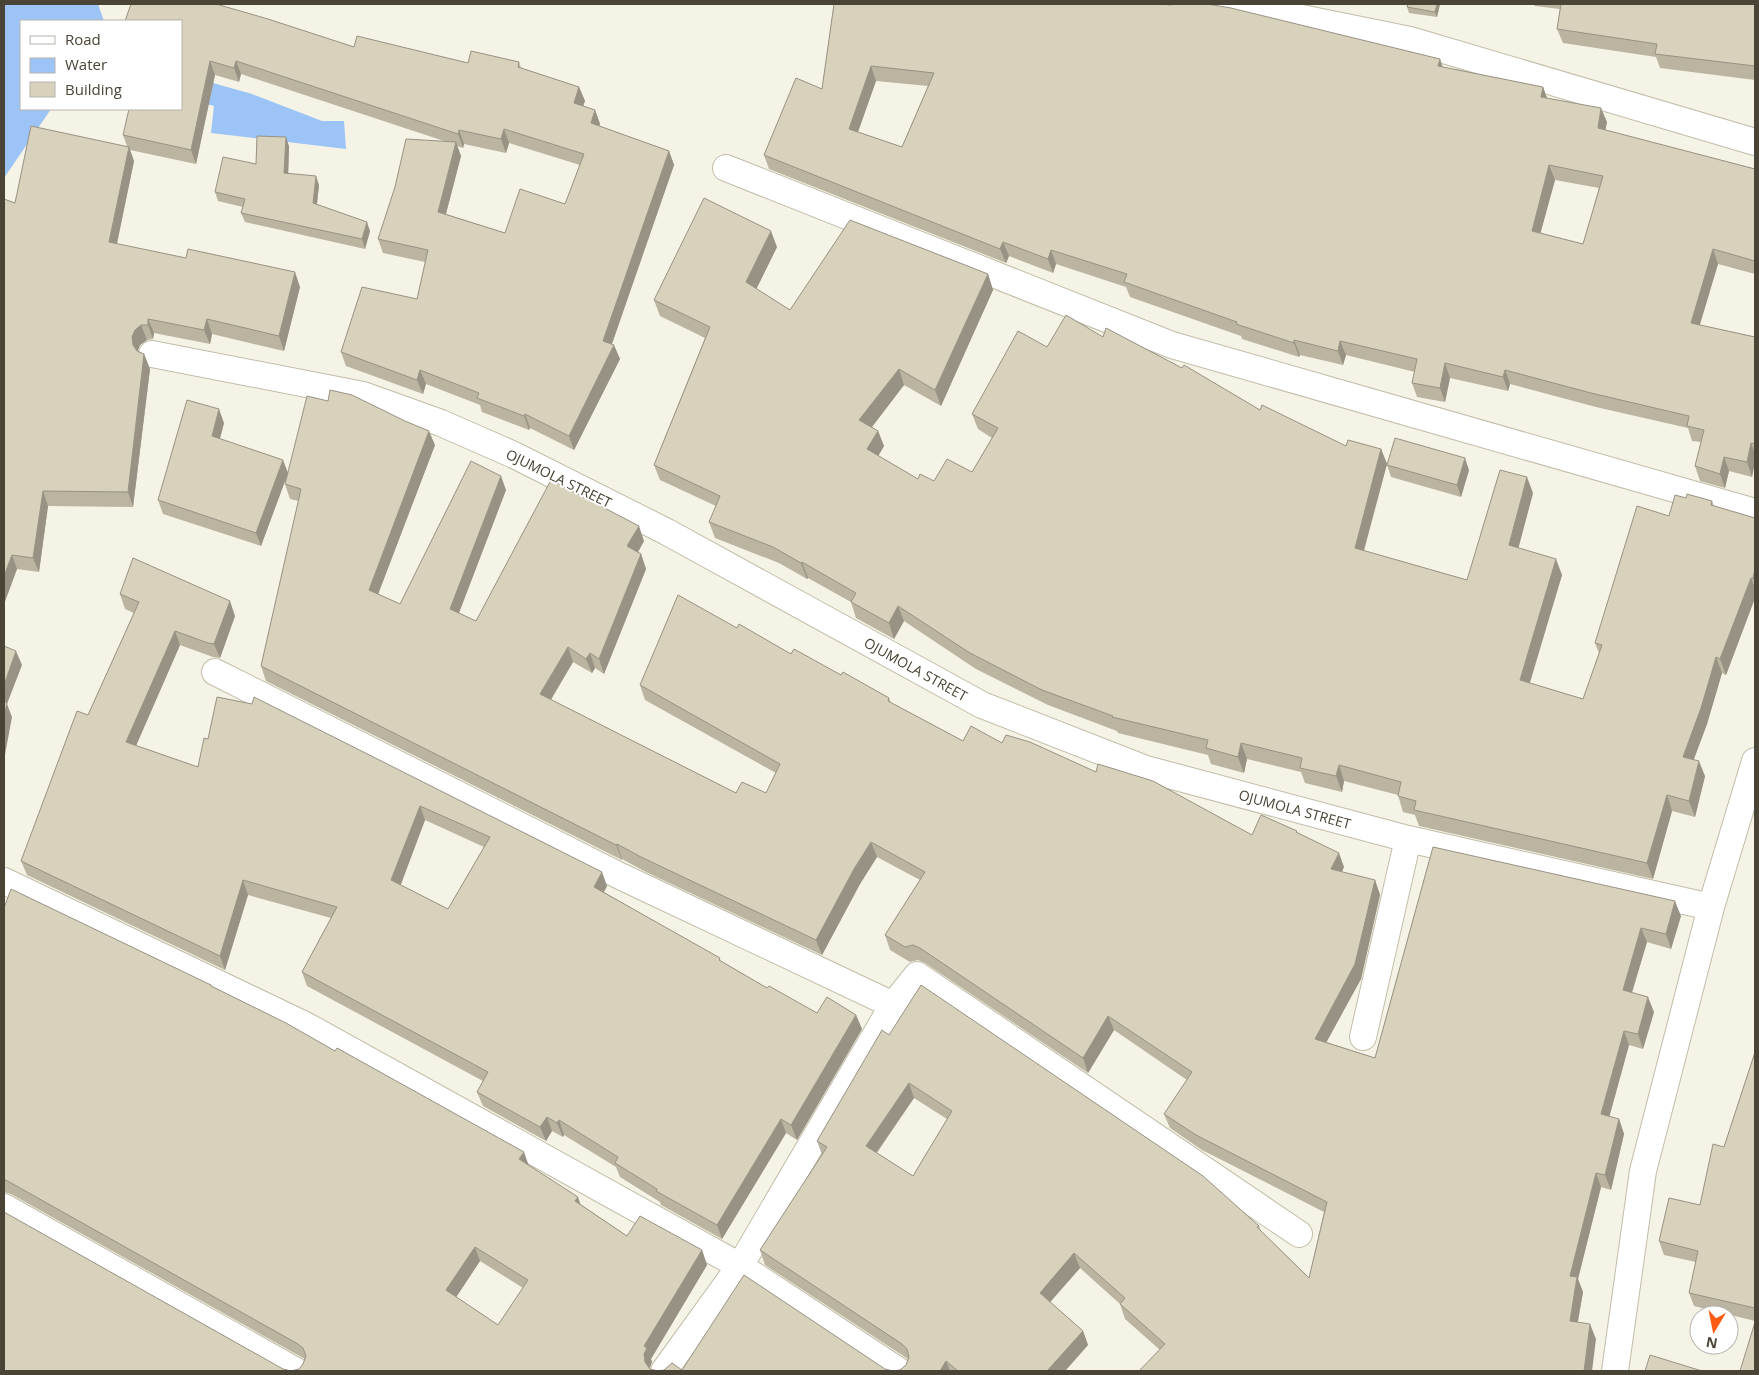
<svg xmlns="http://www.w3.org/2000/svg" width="1759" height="1375" viewBox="0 0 1759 1375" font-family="'Open Sans',sans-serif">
  <rect width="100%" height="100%" fill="#f5f3e6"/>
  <!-- water -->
  <path fill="#9dc4f7" d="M4 4H98L104 21H21V109H51L4 178Z
    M181 74 252 94 322 121H344L346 149 211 133 214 106 181 97Z"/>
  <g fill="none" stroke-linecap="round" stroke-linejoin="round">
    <!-- street casing -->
    <g stroke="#c1bda8" stroke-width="28">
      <path id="street" d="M1216 4 1272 12 1410 40 1755 142
        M726 168 1172 345 1755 512
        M152 354 363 395 441 423 514 455 667 532 982 705 1146 769 1408 839 1711 907
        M215 672 620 876 893 1005 917 975 1299 1234
        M4 881 307 1026 740 1266 899 1371
        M1363 1037 1408 839
        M4 1207 296 1371
        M664 1371 740 1266 893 1005
        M1615 1371 1643 1171 1711 907 1755 761"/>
    </g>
    <!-- street -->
    <use href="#street" stroke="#fff" stroke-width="26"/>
  </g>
  <!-- wall -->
  <path fill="#bab4a1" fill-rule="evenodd" d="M834 4 1440 59 1442 67 1543 87 1547 98 1607 122 1605 130 1755 169V274L1718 264 1699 325 1755 337V462L1752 477 1729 471 1725 488 1700 481 1695 466 1701 442 1692 441 1688 428 1596 407 1510 384 1508 391 1450 378 1445 402 1417 397 1412 383 1415 372 1346 355 1343 365 1300 355 1299 357 1242 339 1241 336 1130 297 1126 287 1056 264 1053 273 1009 256 1006 263 769 169 764 155 822 89ZM876 81 928 86 902 147 858 132ZM1555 180 1599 188 1583 244 1540 233Z
    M1408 4H1440L1437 17 1409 13 1407 7Z
    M1534 4H1755V80L1660 68 1656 57 1563 43 1557 29 1560 9 1535 6Z
    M181 21 354 47 468 63 519 62 521 68 579 87 585 101 583 106 595 110 600 124 599 126 669 151 674 165 612 344 620 359 574 450 530 428 529 430 482 412 480 405 426 384 423 394 346 366 341 352 417 299 425 262 383 253 378 239 444 141 241 74 239 82 215 75 196 164 130 150 134 161 117 244 300 287 284 351 212 334 210 344 154 333 153 339 147 340 140 345 138 351 144 354 150 369 133 507 48 506 39 572 17 569 4 604V199L15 203 127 146 123 135 144 110ZM509 143 580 165 565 204 505 233 446 214 461 156 457 146 463 148 464 144 506 153Z
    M289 146 288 173 319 185 317 204 370 231 365 249 245 222 241 213 243 207 218 201 215 192 256 164Z
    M777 247 756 289 790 310 988 274 993 290 941 406 904 385 872 427 878 431 884 446 878 456 918 479 934 481 972 472 992 438 978 429 972 414 1047 347 1103 337 1260 410 1346 446 1381 449 1387 464 1364 551 1467 580 1533 493 1518 548 1562 575 1529 683 1583 699 1599 653 1595 643 1669 516 1686 498 1712 501 1714 506 1755 518V598L1726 675 1722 673 1707 724 1694 759 1705 776 1695 817 1672 811 1653 879 1419 826 1415 815 1403 812 1398 795 1344 781 1342 792 1305 783 1301 772 1247 759 1244 773 1211 764 1208 755 1118 733 1117 731 1048 705 976 669 904 621 894 639 856 618 851 602 808 578 807 579 779 563 715 538 709 522 716 506 660 480 654 465 705 338 660 316 654 300Z
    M224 423 220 439 288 472 435 445 378 594 400 604 506 490 459 613 476 621 644 541 638 552 641 554 646 569 604 674 595 668 592 673 573 662 551 700 736 793H766L776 773 645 700 640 685 737 628 791 654 841 675 889 698 891 703 963 741 1002 743 1096 772 1252 835 1297 831V833L1344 867 1342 872 1375 880 1380 895 1361 979 1326 1042 1375 1058 1433 847 1681 916 1671 949 1647 942 1632 993 1654 1012 1643 1049 1629 1045 1609 1117 1619 1119 1624 1134 1611 1190 1601 1187 1578 1279 1583 1292 1578 1322 1596 1339 1160 1350 1125 1319 1120 1304 1080 1268 1050 1302 1083 1331 1088 1345 1065 1371H893L900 1370 906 1365 908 1359 765 1265 760 1250 822 1155 817 1141 889 1035 1259 1226 1261 1231 1309 1278 1324 1212 1202 1150 1170 1128 1164 1114 1187 1080 1114 1030 1088 1073 925 963 918 960 910 962 890 950 885 935 920 880 877 857 860 884 822 955 646 872 622 859V860L266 681 261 666 299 501 290 499 285 484V481L261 546 163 514 158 500ZM914 1098 947 1119 913 1176 877 1153Z
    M1387 465 1469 470 1461 497 1391 477Z
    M120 594 235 616 220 658 213 657 180 645 136 746 198 767 208 739 217 697 607 886 604 892 767 988 817 1013 856 1015 862 1029 797 1140 786 1133 722 1239 661 1205 660 1202 620 1177 616 1167 564 1135 563 1137 552 1131 546 1141 483 1106 477 1092 483 1081 307 986 302 972 331 918 248 895 225 970 27 875 21 861 88 715 134 613 125 609ZM425 820 484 847 448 909 400 885Z
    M4 908 211 985 212 986 529 1166 580 1204 627 1236 702 1250 707 1265 651 1359 652 1362 650 1368V1369L658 1371 682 1370 885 1369 893 1371H291L299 1369 303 1364 305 1359 11 1194 4 1192ZM480 1261 523 1288 498 1325 456 1297Z
    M1755 1052V1321L1694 1306 1689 1293 1696 1262 1664 1255 1659 1241 1700 1205 1724 1147Z"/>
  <!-- shaded-wall -->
  <path fill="#979283" d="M1437 4H1440L1437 17 1435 12Z
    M1440 59 1445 74 1438 66Z
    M210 61 215 75 196 164 191 150Z
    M236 61 241 74 239 82 234 68Z
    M871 66 876 81 854 143 849 129Z
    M579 87 585 101 579 117 574 103Z
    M1543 87 1548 101 1541 97Z
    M1601 108 1607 122 1603 142 1598 128Z
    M595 110 600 124 596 137 591 123Z
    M504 129 509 143 506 153 501 139Z
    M459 130 464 144 463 148 458 134Z
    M286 137 289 146 288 182 284 173Z
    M456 142 461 156 443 225 438 212Z
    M129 147 134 161 114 257 109 242Z
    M669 151 674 165 608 355 603 341Z
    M1549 165 1555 180 1537 246 1532 231Z
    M316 176 319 185 316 212 313 203Z
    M367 222 370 231 365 249 362 239Z
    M771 231 777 247 752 298 746 282Z
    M1003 242 1009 256 1006 263 1000 249Z
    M1713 249 1718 264 1696 338 1691 323Z
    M1051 250 1056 264 1053 273 1048 259Z
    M295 272 300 287 284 351 279 336Z
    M988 274 993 290 941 406 935 390Z
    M148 319 154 333 153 339 148 325Z
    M207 319 212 334 210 344 204 330Z
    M141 325 147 340 140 345 137 352 133 345 132 337 135 330Z
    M1294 340 1300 355 1299 357 1294 343Z
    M1340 341 1346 355 1343 365 1338 351Z
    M614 345 620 359 574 450 569 436Z
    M144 354 150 369 133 507 128 492Z
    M1445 363 1450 378 1445 402 1440 388Z
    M899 369 904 385 865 436 859 420Z
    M420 370 426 384 423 394 417 380Z
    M1505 370 1510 384 1508 391 1503 377Z
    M219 409 224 423 217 449 212 436Z
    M525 414 530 428 529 430 524 416Z
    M429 431 435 445 374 605 369 590Z
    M878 431 884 446 873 465 867 449Z
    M1751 443 1755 454V462L1752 477 1747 462Z
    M1381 449 1387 464 1360 564 1355 548Z
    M1724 457 1729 471 1725 488 1720 474Z
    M1465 458 1469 470 1461 497 1457 485Z
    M283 460 288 473 261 546 256 533Z
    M501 476 506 490 455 623 450 609Z
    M1527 477 1533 493 1515 561 1509 545Z
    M43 491 48 506 39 572 33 558Z
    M639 526 644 541 633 561 627 546Z
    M641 554 646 569 604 674 599 659Z
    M12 555 17 569 4 604V576Z
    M1556 559 1562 575 1526 696 1520 680Z
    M802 562 808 578 807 579 801 563Z
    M1755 569V585L1753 578Z
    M1751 578 1755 588V598L1726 675 1720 659Z
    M230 601 235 616 220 658 214 644Z
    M898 606 904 621 894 639 889 623Z
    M175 631 180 645 131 757 126 742Z
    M568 647 573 662 545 709 540 694Z
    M16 651 22 665 7 704 12 717 4 760V685Z
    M590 653 595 668 592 673 586 659Z
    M1716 657 1722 673 1707 724 1689 772 1683 757Z
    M1241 743 1247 759 1244 773 1238 757Z
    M1699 761 1705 776 1695 817 1689 801Z
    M1339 765 1344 781 1342 792 1336 776Z
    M1667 795 1672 811 1653 879 1647 863Z
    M420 806 425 820 397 895 391 880Z
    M871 842 877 857 860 884 822 955 816 940 854 869Z
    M617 844 622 859V860L616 845Z
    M1339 853 1344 867 1336 883 1331 869Z
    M602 872 607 886 599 901 594 887Z
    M243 880 248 895 225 970 220 956Z
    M1375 880 1380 895 1361 979 1320 1054 1315 1039Z
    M1675 901 1681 916 1671 949 1666 934Z
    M1641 928 1647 942 1628 1005 1623 990Z
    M1648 997 1654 1012 1643 1049 1638 1034Z
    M856 1015 862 1029 797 1140 791 1125Z
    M1108 1016 1114 1030 1088 1073 1083 1058Z
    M1624 1031 1629 1045 1606 1129 1601 1114Z
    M909 1083 914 1098 871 1160 866 1146Z
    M547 1117 552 1131 546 1141 540 1127Z
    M781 1119 786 1133 722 1239 717 1225Z
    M1619 1119 1624 1134 1611 1190 1605 1175Z
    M559 1120 564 1135 563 1137 557 1123Z
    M524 1152 529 1166 519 1159Z
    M1596 1173 1601 1187 1578 1279 1583 1292 1575 1336 1570 1321V1276Z
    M578 1197 583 1212 575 1201Z
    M475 1247 480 1261 451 1305 446 1290Z
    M702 1250 707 1265 651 1359 652 1362 649 1369 645 1362 644 1354V1346Z
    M1074 1253 1080 1268 1045 1308 1040 1293Z
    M1590 1324 1596 1339 1592 1371H1584Z
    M1083 1331 1088 1345 1065 1371H1047Z
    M946 1361 950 1371H940Z"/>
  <!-- building -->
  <path fill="#d8d1bb" stroke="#979283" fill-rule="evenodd" d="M131 4H216L268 19 354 47 357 36 468 63 471 51 519 62 518 67 579 87 574 103 595 110 591 123 669 151 603 341 614 345 569 436 525 414 524 416 477 398 479 393 420 370 417 380 341 352 362 287 417 299 428 250 378 239 395 187 406 139 456 142 438 212 505 233 520 189 565 204 584 154 504 129 501 139 459 130 458 134 236 61 234 68 210 61 191 150 123 135 129 109H139L144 110 145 109H181V21H125Z
    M834 4H1160L1171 5V4H1207L1231 8 1440 59 1438 66 1543 87 1541 97 1601 108 1598 128 1755 169V261L1713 249 1691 323 1755 337V444L1751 443 1747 462 1724 457 1720 474 1695 466 1704 430 1687 426 1689 416 1591 393 1505 370 1503 377 1445 363 1440 388 1412 383 1417 359 1340 341 1338 351 1294 340V343L1236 324 1237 322 1124 282 1127 274 1051 250 1048 259 1003 242 1000 249 764 155 796 78 822 89ZM871 66 934 73 902 147 849 129ZM1549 165 1603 176 1583 244 1532 231Z
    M1408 4H1437L1435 12 1407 7Z
    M1561 4H1755V66L1655 54 1657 44 1557 29Z
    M31 126 129 147 109 242 186 258 188 249 295 272 279 336 207 319 204 330 148 319V325H141L135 330 132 337 133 345 137 351 144 354 128 492 43 491 33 558 12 555 4 576V199L15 203Z
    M257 136 286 137 284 173 316 176 313 203 367 222 362 239 241 213 245 199 215 192 223 157 256 164Z
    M704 198 771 231 746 282 790 310 850 220 988 274 935 390 899 369 859 420 878 431 867 449 918 479 920 474 934 481 947 459 972 472 998 428 972 414 1018 331 1047 347 1066 315 1103 337 1106 328 1182 368 1184 365 1260 410 1262 405 1346 446 1348 440 1381 449 1355 548 1467 580 1500 470 1527 477 1509 545 1556 559 1520 680 1583 699 1602 645 1595 643 1637 506 1669 516 1675 495 1686 498 1687 494 1712 501 1711 505 1755 518V569L1753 578H1751L1720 659 1716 657 1701 708 1683 757 1699 761 1689 801 1667 795 1647 863 1414 810 1416 801 1398 796 1401 782 1339 765 1336 776 1300 768 1302 758 1241 743 1238 757 1206 748 1208 740 1112 717 1113 716 1042 690 970 653 898 606 889 623 851 602 856 593 802 562 801 563 773 547 709 522 720 496 654 465 710 327 654 300Z
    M330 390 352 395 405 421 429 431 369 590 400 604 471 461 501 476 450 609 476 621 551 480 639 526 627 546 641 554 599 659 590 653 586 659 568 647 540 694 736 793 742 782 766 793 780 764 640 685 678 595 737 628 739 624 791 654 794 649 841 675 843 672 889 698 888 701 963 741 971 726 1002 743 1006 735 1030 742 1096 772 1098 764 1153 781 1252 835 1261 815 1297 831 1296 832 1339 853 1331 869 1375 880 1355 964 1315 1039 1375 1058 1433 847 1675 901 1666 934 1641 928 1623 990 1648 997 1638 1034 1624 1031 1601 1114 1619 1119 1605 1175 1596 1173 1570 1276 1577 1277 1570 1321 1590 1324 1584 1371H1139L1165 1344 1120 1304 1125 1298 1074 1253 1040 1293 1083 1331 1047 1371H958L946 1361 940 1371H893L900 1370 906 1365 909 1357 907 1349 902 1344 760 1250 827 1147 817 1141 882 1030 889 1035 921 985 1203 1176 1259 1226 1257 1227 1309 1278 1327 1202 1196 1135 1164 1114 1192 1072 1108 1016 1083 1058 920 948 913 945 905 947 885 935 925 872 871 842 854 869 816 940 641 857 617 844 616 845 261 666 301 489 285 484 307 396 328 401ZM909 1083 952 1111 913 1176 866 1146Z
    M187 400 219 409 212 436 283 460 256 533 158 500Z
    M1395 438 1465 458 1457 485 1387 465Z
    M133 558 230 601 214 644 208 643 175 631 126 742 198 767 204 738 208 739 217 697 252 704 254 697 602 872 594 887 720 958 719 960 767 988 769 986 817 1013 827 997 856 1015 791 1125 781 1119 717 1225 656 1191 657 1189 615 1163 618 1157 559 1120 557 1123 547 1117 540 1127 477 1092 488 1072 302 972 337 907 243 880 220 956 21 861 77 711 88 715 139 602 120 594ZM420 806 490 837 448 909 391 880Z
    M4 646 16 651 4 685Z
    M4 701 7 703 4 717Z
    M11 889 211 985V986L286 1023 335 1051 337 1048 524 1152 519 1159 578 1197 575 1201 627 1236 640 1216 702 1250 644 1346 647 1348 644 1354 645 1362 650 1369 658 1371 664 1370 672 1363 682 1370 744 1275 885 1369 893 1371H291L299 1369 303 1364 306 1356 303 1348 298 1344 4 1179V908ZM475 1247 528 1280 498 1325 446 1290Z
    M1755 1052V1308L1689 1293 1698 1251 1659 1241 1669 1198 1700 1205 1713 1144 1724 1147Z
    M4 1212 283 1369 291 1371H4Z
    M1755 1322V1371H1740Z
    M1650 1355 1702 1371H1645Z"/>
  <g text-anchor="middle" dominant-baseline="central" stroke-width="4" stroke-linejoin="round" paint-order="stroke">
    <!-- street labels -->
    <g font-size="14" fill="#494435" stroke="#fff">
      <text transform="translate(559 478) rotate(26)">OJUMOLA STREET</text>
      <text transform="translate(916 669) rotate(29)">OJUMOLA STREET</text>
      <text transform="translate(1295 809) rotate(15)">OJUMOLA STREET</text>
    </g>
  </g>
  <!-- border -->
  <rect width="1759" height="1375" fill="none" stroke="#494435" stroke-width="10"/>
  <!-- legend -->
  <rect x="20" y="20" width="162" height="90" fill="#ffffff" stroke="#b6b4ae"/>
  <rect x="30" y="36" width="25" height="8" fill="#ffffff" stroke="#b6b4ae"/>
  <text x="65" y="45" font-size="15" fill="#494435">Road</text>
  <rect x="30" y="58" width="25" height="15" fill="#9dc4f7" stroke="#b6b4ae"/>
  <text x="65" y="70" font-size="15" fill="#494435">Water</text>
  <rect x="30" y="82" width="25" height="15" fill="#d8d1bb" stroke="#b6b4ae"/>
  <text x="65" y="95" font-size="15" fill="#494435">Building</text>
  <!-- north arrow -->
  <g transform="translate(1714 1330) rotate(190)"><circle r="24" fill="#ffffff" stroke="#b6b4ae"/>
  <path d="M0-4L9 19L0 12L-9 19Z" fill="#ff5b13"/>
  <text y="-8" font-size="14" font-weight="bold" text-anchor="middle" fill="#494435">N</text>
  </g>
</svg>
